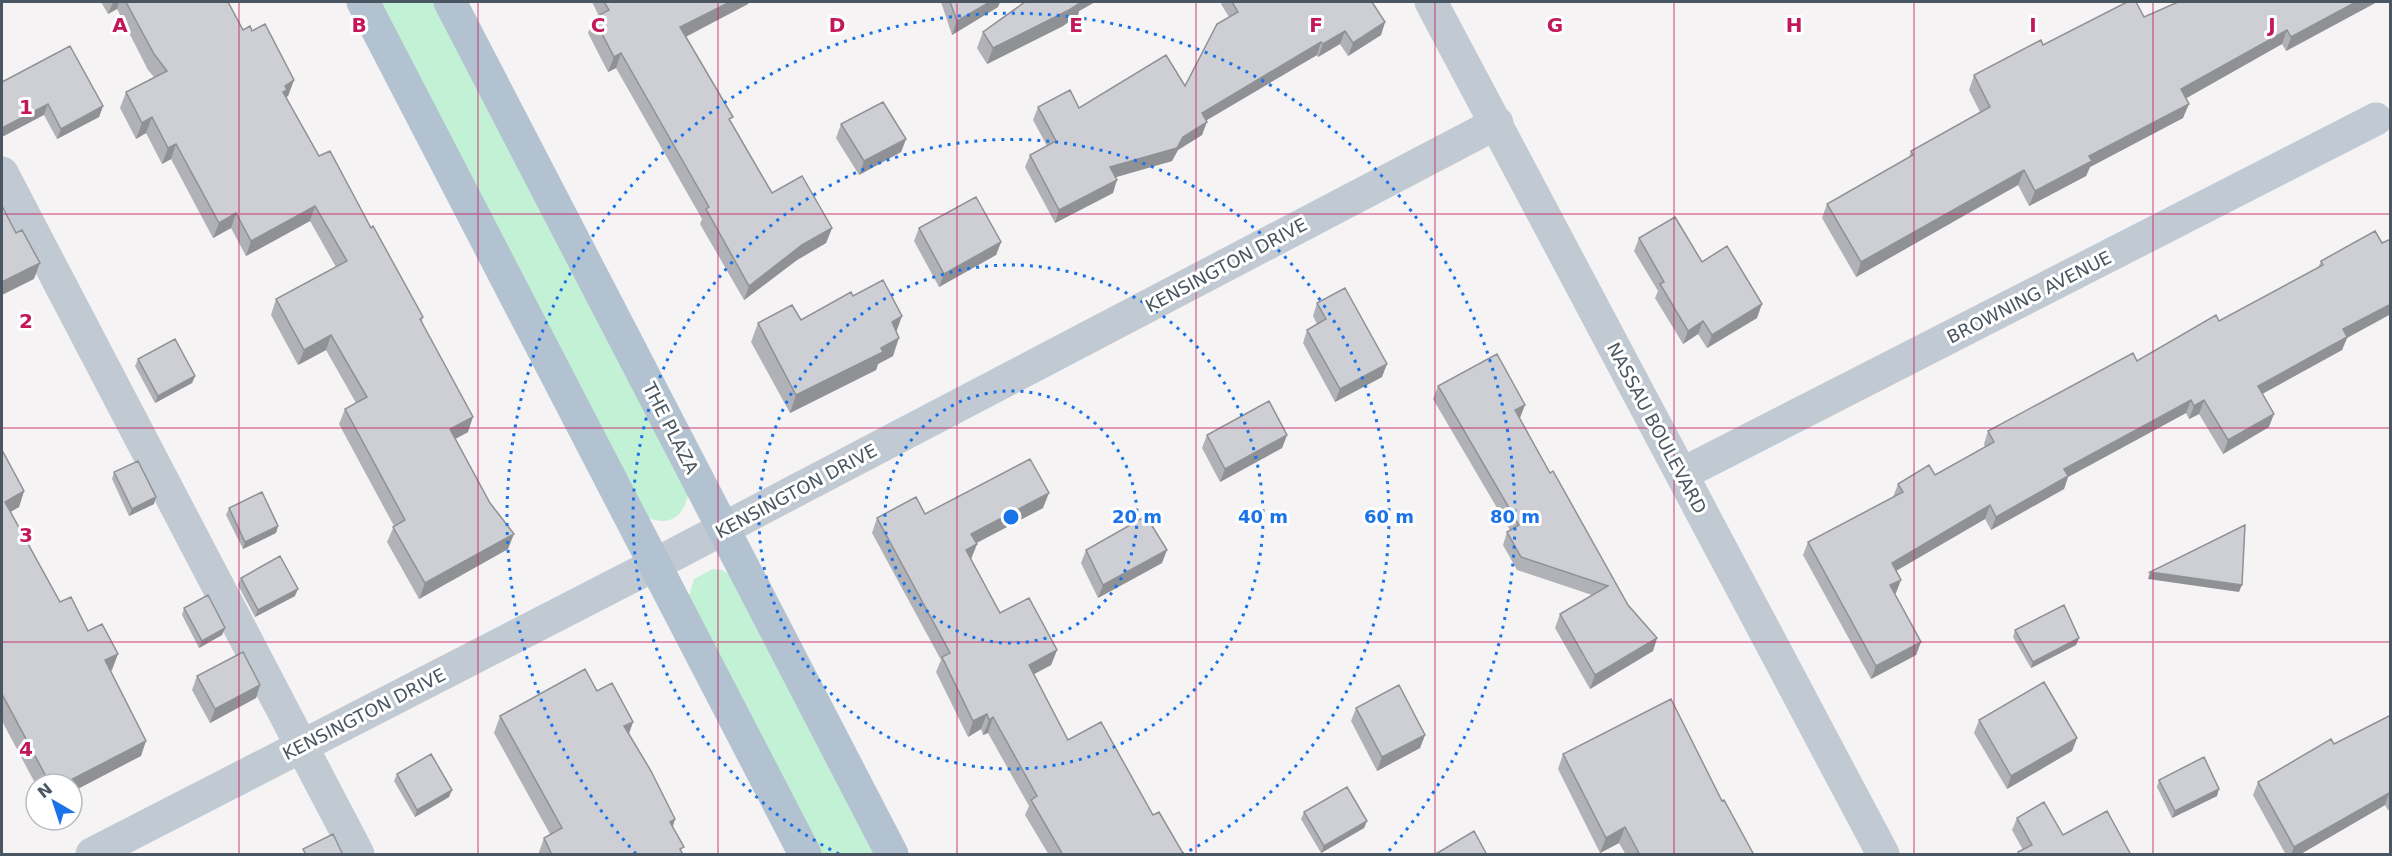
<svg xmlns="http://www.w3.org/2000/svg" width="2392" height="856" viewBox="0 0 2392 856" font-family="'DejaVu Sans',sans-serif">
  <rect width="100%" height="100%" fill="#f5f3f3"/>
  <!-- green -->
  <path fill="#c3f1d5" d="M377 2H434L689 487C687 512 673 529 647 517Z
    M713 569 722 570 729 574 876 854H820L689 596 694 579Z"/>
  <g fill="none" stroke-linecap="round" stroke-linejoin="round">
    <!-- minor -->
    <path stroke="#c1cad2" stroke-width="33" d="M1431 2 1883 854
      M2 173 358 854
      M1682 474 2376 119
      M92 854 654 565 1497 123"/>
    <!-- major -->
    <path stroke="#b3c2d1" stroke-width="33" d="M363 2 805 854
      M450 2 892 854"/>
  </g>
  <!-- wall -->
  <path fill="#b0b2b7" d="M101 2H228L243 30 252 31 294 80 288 96 286 97 319 156 371 228 423 317 422 321 468 432 455 439 508 549 419 599 387 542 394 526 339 424 345 409 356 403 326 350 298 365 271 315 276 299 336 267 310 221 246 256 231 228 213 238 171 159 162 164 146 133 136 139 120 108 126 92 154 77 148 70 117 9 108 14Z
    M592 2H749L748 4 686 37 731 123 772 193 832 228 826 243 797 260 744 300 700 224 702 219 616 68 608 72 588 33 594 18 599 16Z
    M941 2H1000L998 7 952 35Z
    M1025 2H1095L1079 11 1078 15 1063 26 987 64 977 48 983 32Z
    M1222 2H1372L1385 22 1381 35 1348 56 1340 44 1318 57 1317 55 1206 120 1202 135 1178 150 1172 161 1116 177 1113 193 1055 223 1025 167 1030 155 1047 146 1033 120 1038 107 1079 108 1185 86 1229 17 1221 4Z
    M2377 2 2286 51 2282 44 2186 98 2183 118 2090 167 2086 176 2029 206 2018 185 1856 277 1822 218 1827 204 1909 157 1911 151 1980 112 1969 90 1974 75 2043 45 2144 17Z
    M2 82 103 106 99 117 57 139 44 115Z
    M841 124 906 139 901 152 859 175 836 138Z
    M919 228 1001 242 996 255 939 287 914 241Z
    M2375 231 2347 338 2342 350 2262 394 2269 427 2223 454 2199 414 2189 419 2186 413 2068 477 2064 489 1991 530 1985 519 1896 571V593L1894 594 1921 642 1916 655 1871 679 1803 555 1808 542 1893 497 1898 484 1935 475 1985 447 1984 444 1988 431 2137 361 2219 321 2318 268 2321 261Z
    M1639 238 1702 262 1757 318 1707 348 1698 334 1683 344 1655 298 1658 291 1634 251Z
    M853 296 902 316 896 332 893 356 878 364 876 370 790 413 751 342 758 323 801 320Z
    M1317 303 1382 377 1335 402 1303 343 1307 330 1317 324 1313 316Z
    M138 359 195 376 192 383 155 403 135 366Z
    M1438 386 1520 418 1550 473 1628 605 1657 638 1653 651 1590 689 1555 628 1560 614 1592 595 1517 570 1503 545 1507 532 1510 530 1433 399Z
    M1207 435H1287L1282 448 1220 482 1202 448Z
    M2 450 24 491 19 507 10 512 60 602 88 631 112 670H111L141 756 72 784H36V785L2 721Z
    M114 472 154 504 129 516 112 479Z
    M229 508 278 526 276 533 243 549 226 515Z
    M1043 508 976 543 977 544 971 559 1000 613 1057 650 1051 665 1034 674 1068 740 1153 815 1184 855H1049L1025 815 1029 806 988 733 983 735 981 729 968 737 936 672 941 660 872 533 877 518Z
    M1086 550 1162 563 1098 598 1081 563Z
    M241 578 295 596 255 617 238 585Z
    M184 608 225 628 222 635 199 648 182 615Z
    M2015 630 2079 638 2076 645 2031 668 2013 637Z
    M197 676 260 685 256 698 210 723 192 690Z
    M597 691 633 722 629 734 675 819 673 827 683 855H538L544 838 550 834 494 733 500 716Z
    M1356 708 1425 735 1420 748 1377 771 1351 721Z
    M2391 715V809L2388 810 2385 805 2299 855H2286L2253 795 2258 782Z
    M1979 720 2077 738 2072 751 2007 789 1974 733Z
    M1563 754 1722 801 1754 855H1626L1619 843 1600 853 1558 769Z
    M397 774 449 797 415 817 394 781Z
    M2159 780 2217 796 2172 818 2157 787Z
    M1304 812 1367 821 1364 828 1321 853 1301 819Z
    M2017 818 2063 835 2131 855H2017L2018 852 2023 850 2012 830Z"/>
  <!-- shaded-wall -->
  <path fill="#909195" d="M113 2H119L117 9 108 14Z
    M730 2H749L748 4 675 42 680 27Z
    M990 2H1000L998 7 952 35 957 21Z
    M1081 2H1095L1079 11 1078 15 1063 26 987 64 993 48Z
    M2356 2H2377L2286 51 2291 37Z
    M1385 22 1381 35 1348 56 1353 43Z
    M2287 30 2282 44 2176 104 2181 89Z
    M1345 31 1340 44 1318 57 1323 44Z
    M1321 42 1317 55 1197 126 1202 113Z
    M621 53 616 68 608 72 614 57Z
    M294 80 288 96 284 98 282 105 285 86Z
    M48 104 44 115 2 137V128Z
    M2189 104 2183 118 2090 167 2086 176 2029 206 2035 191 2089 156Z
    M103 106 99 117 57 139 61 129Z
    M152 117 146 133 136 139 142 123Z
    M1207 122 1202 135 1178 150 1172 161 1106 180 1110 167 1183 137Z
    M906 139 901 152 859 175 864 161Z
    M176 144 171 159 162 164 168 148Z
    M2024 170 2018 185 1856 277 1861 262Z
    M1117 180 1113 193 1055 223 1059 210Z
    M315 206 310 221 246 256 251 241Z
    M236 213 231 228 213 238 219 223Z
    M832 228 826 243 797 260 744 300 749 286 802 245Z
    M1001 242 996 255 939 287 944 274Z
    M40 263 34 279 2 295V282Z
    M1762 304 1757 318 1707 348 1712 335Z
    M2391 304V314L2347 338 2342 350 2253 399 2258 386 2343 329Z
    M902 316 895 335 892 322Z
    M1703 321 1698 334 1683 344 1688 331Z
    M331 335 326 350 298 365 304 350Z
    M899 338 893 356 878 364 876 370 790 413 796 395Z
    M1387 364 1382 377 1335 402 1340 389Z
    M195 376 192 383 155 403 158 396Z
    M2191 400 2186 413 2068 477 2064 489 1991 530 1996 517 2064 469Z
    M2204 400 2199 414 2189 419 2194 406Z
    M1525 405 1520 418 1515 410Z
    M2274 414 2269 427 2223 454 2228 440Z
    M473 417 468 432 444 445 450 429Z
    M1287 435 1282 448 1220 482 1225 469Z
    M24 491 19 507 2 517 5 502Z
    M1049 493 1043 508 965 549 971 534Z
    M156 497 154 504 129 516 132 509Z
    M1990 505 1985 519 1887 576 1892 563Z
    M278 526 276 533 243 549 245 542Z
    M514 534 508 549 419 599 425 583Z
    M977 544 971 559 966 550Z
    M1167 550 1162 563 1098 598 1103 585Z
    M2150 572 2242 585 2239 592 2148 579Z
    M1901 580 1896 593 1885 599 1890 585Z
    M298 589 295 596 255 617 258 610Z
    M225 628 222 635 199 648 202 641Z
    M1657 638 1653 651 1590 689 1595 675Z
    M2079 638 2076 645 2031 668 2033 662Z
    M1921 642 1916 655 1871 679 1876 666Z
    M1057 650 1051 665 1023 680 1029 665Z
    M118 654 112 670 100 676 105 660Z
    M260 685 256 698 210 723 215 709Z
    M987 714 981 729 968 737 973 721Z
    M993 717 988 733 983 735 989 720Z
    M633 722 627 738 624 726Z
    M1425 735 1420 748 1377 771 1382 757Z
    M2077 738 2072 751 2007 789 2011 776Z
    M146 741 141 756 72 792V784H63Z
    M2219 789 2217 796 2172 818 2175 811Z
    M452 790 449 797 415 817 417 810Z
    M2390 791 2385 805 2299 855H2291L2294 847Z
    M675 819 669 836 670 822Z
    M1367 821 1364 828 1321 853 1324 846Z
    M1625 827 1619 843 1600 853 1606 838Z"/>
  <!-- building -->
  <path fill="#cdcfd5" stroke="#909195" stroke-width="1.5" d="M126 2H228L243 30 250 26 252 31 265 24 294 80 285 86 287 90 283 92 319 156 330 151 371 228 373 226 423 317 420 319 473 417 450 429 490 503 514 534 425 583 393 527 405 520 345 409 367 397 331 335 304 350 276 299 347 261 315 206 251 241 236 213 219 223 176 144 168 148 152 117 142 123 126 92 167 71 154 54Z
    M604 2H730L680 27 733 117 729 119 772 193 802 176 832 228 802 245 749 286 706 209 709 207 621 53 614 57 594 18 609 10Z
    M950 2H990L957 21Z
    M1025 2H1081L1069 10 993 48 983 32Z
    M1232 2H1372L1385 22 1353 43 1345 31 1323 44 1321 42 1202 113 1207 122 1183 137 1177 148 1110 167 1117 180 1059 210 1030 155 1056 141 1038 107 1070 90 1079 108 1166 55 1185 86 1217 24 1238 12Z
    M2127 2H2136L2144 17 2178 2H2356L2291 37 2287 30 2181 89 2189 104 2089 156 2092 161 2035 191 2024 170 1861 262 1827 204 1913 155 1911 151 1990 107 1974 75 2041 40 2043 45Z
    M70 46 103 106 61 129 48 104 2 128V82Z
    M883 102 906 139 864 161 841 124Z
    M976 197 1001 242 944 274 919 228Z
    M2 206 16 233 22 230 40 263 2 282Z
    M1675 217 1702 262 1727 246 1762 304 1712 335 1703 321 1688 331 1660 284 1664 282 1639 238Z
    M2375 231 2382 243 2391 239V304L2343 329 2347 337 2258 386 2274 414 2228 440 2204 400 2194 406 2191 400 2064 469 2068 476 1996 517 1990 505 1892 563 1901 580 1890 585 1921 642 1876 666 1808 542 1903 492 1898 484 1929 465 1935 475 1994 442 1988 431 2133 353 2137 361 2216 315 2219 321 2323 265 2321 261Z
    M883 280 902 316 892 322 899 338 881 348 883 352 796 395 758 323 792 305 801 320 851 292 853 296Z
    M1345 288 1387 364 1340 389 1307 330 1326 319 1317 303Z
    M175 339 195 376 158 396 138 359Z
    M1497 354 1525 405 1515 410 1550 473 1553 471 1628 605 1657 638 1595 675 1560 614 1608 586 1521 557 1507 532 1519 525 1438 386Z
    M1269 401 1287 435 1225 469 1207 435Z
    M2 450 24 491 5 502 60 602 71 597 88 631 102 624 118 654 105 660 146 741 63 784H50L2 694Z
    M1030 459 1049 493 971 534 977 544 966 550 1000 613 1029 598 1057 650 1029 665 1068 740 1101 722 1153 815 1159 812 1184 855H1063L1031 800 1037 796 993 717 989 720 987 714 973 721 942 657 950 653 877 518 916 497 925 514Z
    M138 461 156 497 132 509 114 472Z
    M262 492 278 526 245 542 229 508Z
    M1146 516 1167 550 1103 585 1086 550Z
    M2245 525 2242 585 2150 572Z
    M280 556 298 589 258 610 241 578Z
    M208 595 225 628 202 641 184 608Z
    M2064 605 2079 638 2033 662 2015 630Z
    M243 652 260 685 215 709 197 676Z
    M585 669 597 691 612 683 633 722 624 726 651 771 675 819 670 822 684 847 680 849 683 855H552L544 838 562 828 500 716Z
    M2044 682 2077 738 2011 776 1979 720Z
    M1399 685 1425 735 1382 757 1356 708Z
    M1671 699 1722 801 1724 800 1754 855H1640L1625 827 1606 838 1563 754Z
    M2391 715V792L2294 847 2258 782 2331 739 2334 744Z
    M431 754 452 790 417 810 397 774Z
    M2204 757 2219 789 2175 811 2159 780Z
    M1347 787 1367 821 1324 846 1304 812Z
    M2044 802 2063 835 2107 811 2131 855H2019L2018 852 2032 845 2017 818Z
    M1474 831 1487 855H1434Z
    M333 834 343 855H306L303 849Z"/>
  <!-- grid -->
  <path fill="none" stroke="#c2185b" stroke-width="1.5" stroke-opacity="0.55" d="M239 2V854M478 2V854M718 2V854M957 2V854M1196 2V854M1435 2V854M1674 2V854M1914 2V854M2153 2V854M2 214H2390M2 428H2390M2 642H2390"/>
  <!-- distance rings -->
  <g fill="none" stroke="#1a73e8" stroke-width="3" stroke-dasharray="3 6">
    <circle cx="1011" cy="517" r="126"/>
    <circle cx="1011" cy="517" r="252"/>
    <path d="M839 854A378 378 0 1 1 1183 854"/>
    <path d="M636 854A504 504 0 1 1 1386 854"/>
  </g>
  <g text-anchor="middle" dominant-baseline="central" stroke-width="6" stroke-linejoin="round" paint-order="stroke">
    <!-- street labels -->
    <g font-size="18" fill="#4a5661" stroke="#fff">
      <text transform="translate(1226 265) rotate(-28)">KENSINGTON DRIVE</text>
      <text transform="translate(2029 297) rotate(-27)">BROWNING AVENUE</text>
      <text transform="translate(671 428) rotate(63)">THE PLAZA</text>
      <text transform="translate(1657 428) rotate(62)">NASSAU BOULEVARD</text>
      <text transform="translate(796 491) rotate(-28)">KENSINGTON DRIVE</text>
      <text transform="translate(364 714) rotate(-27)">KENSINGTON DRIVE</text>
    </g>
  </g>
  <g font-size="20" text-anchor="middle" font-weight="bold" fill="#c2185b" stroke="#fff" stroke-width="6" stroke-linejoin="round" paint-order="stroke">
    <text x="120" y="32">A</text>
    <text x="359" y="32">B</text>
    <text x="598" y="32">C</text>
    <text x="837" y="32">D</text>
    <text x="1076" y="32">E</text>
    <text x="1316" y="32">F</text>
    <text x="1555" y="32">G</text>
    <text x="1794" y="32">H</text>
    <text x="2033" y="32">I</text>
    <text x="2272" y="32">J</text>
    <text x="26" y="114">1</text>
    <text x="26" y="328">2</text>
    <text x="26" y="542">3</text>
    <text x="26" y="756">4</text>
  </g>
  <circle cx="1011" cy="517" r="9" fill="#1a73e8" stroke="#fff" stroke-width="3"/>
  <g font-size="18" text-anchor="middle" font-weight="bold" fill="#1a73e8" stroke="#fff" stroke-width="6" stroke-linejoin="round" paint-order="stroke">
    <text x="1137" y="523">20 m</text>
    <text x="1263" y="523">40 m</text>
    <text x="1389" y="523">60 m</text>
    <text x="1515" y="523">80 m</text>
  </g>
  <!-- border -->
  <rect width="2392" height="856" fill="none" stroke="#4a5661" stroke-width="6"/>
  <!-- north arrow -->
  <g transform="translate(54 802) rotate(321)"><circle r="28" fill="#ffffff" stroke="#b7bbc0" stroke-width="1.5"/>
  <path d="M0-4.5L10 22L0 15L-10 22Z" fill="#1a73e8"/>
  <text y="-9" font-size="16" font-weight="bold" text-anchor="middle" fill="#4a5661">N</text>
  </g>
</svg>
